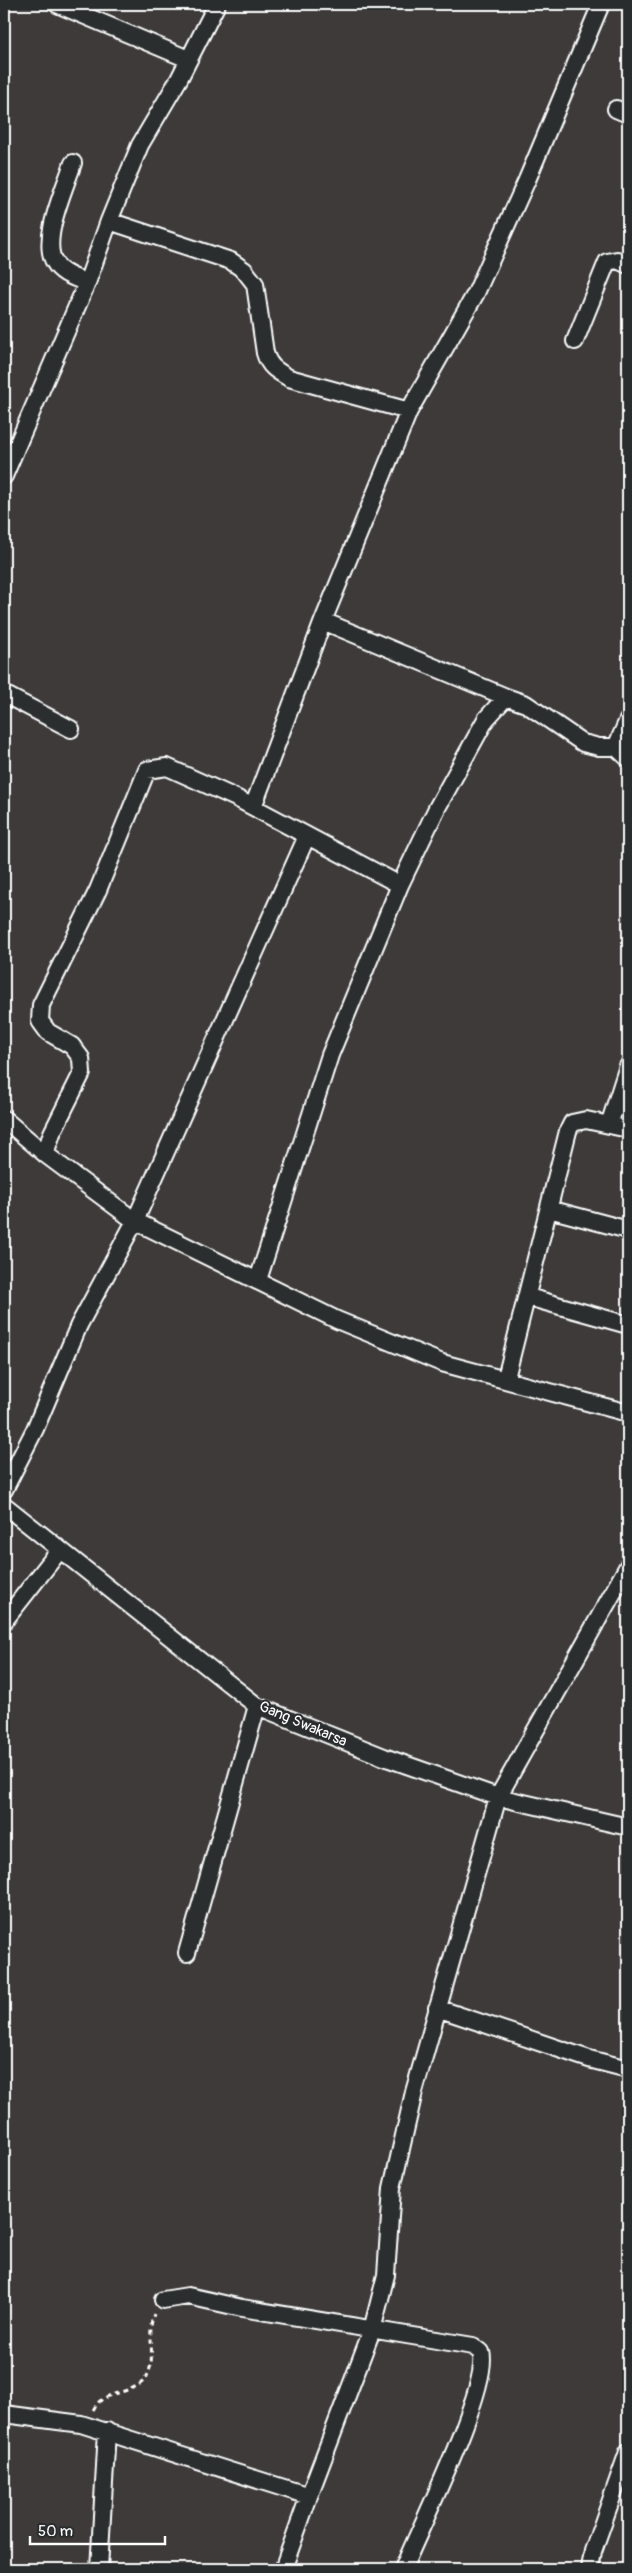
<svg xmlns="http://www.w3.org/2000/svg" width="632" height="2573" viewBox="0 0 632 2573" font-family="Pangolin,sans-serif">
  <rect width="100%" height="100%" fill="#3d3a39"/>
  <filter id="ink" filterUnits="userSpaceOnUse"><feTurbulence type="fractalNoise" baseFrequency=".02" numOctaves="2"/><feDisplacementMap in="SourceGraphic" scale="10" xChannelSelector="R" yChannelSelector="G"/><feConvolveMatrix kernelMatrix="1 2 1 2 8 2 1 2 1" color-interpolation-filters="sRGB"/></filter>
  <g filter="url(#ink)">
    <g fill="none" stroke-linecap="round" stroke-linejoin="round">
      <!-- street casing -->
      <g stroke="#fff" stroke-width="20">
        <path id="street" d="M57 4 188 59
          M616 109 628 114
          M73 163C65 188 40 241 55 263 61 274 76 278 87 283
          M109 221 231 261 244 270 255 284 265 353C269 367 277 371 289 378L409 411
          M575 341 607 262 617 260 628 265
          M4 476 87 283 109 221 140 145 179 79 217 4
          M323 621 506 697
          M4 694 71 729
          M628 720 616 747 628 758
          M253 807 323 621 409 411 476 293 527 180 601 4
          M4 1119 45 1154 135 1221 337 1320 442 1363 628 1413
          M609 1125 628 1066
          M45 1154 52 1133 82 1073 81 1058 72 1046 48 1032 40 1021 41 1005 98 890 147 770 167 767 236 798 400 885
          M549 1209 628 1230
          M258 1280 330 1055 400 885 437 808 486 719 506 697 526 704 583 743 599 747H616
          M528 1297 628 1325
          M506 1378 568 1131 572 1123 586 1120 628 1129
          M4 1490 35 1429 79 1325 135 1221 307 836
          M4 1505 257 1706 384 1757 498 1797 628 1827
          M4 1621 59 1551
          M187 1953 257 1706
          M437 2008 589 2059 628 2069
          M163 2300 188 2296 242 2308 473 2346 481 2352C492 2383 418 2532 403 2569
          M4 2414 81 2424 309 2496 283 2569
          M309 2496 372 2330 386 2275 392 2188 414 2092 498 1797 628 1566
          M99 2569 107 2431
          M590 2569 593 2551 628 2452"/>
      </g>
      <!-- path -->
      <path stroke="#fff" stroke-width="3" stroke-dasharray="5 4" stroke-linecap="butt" d="M93 2410C95 2407 97 2403 100 2401 113 2390 138 2393 147 2376 157 2357 146 2333 154 2314"/>
      <!-- street -->
      <use href="#street" stroke="#2a2d2e" stroke-width="16"/>
    </g>
  </g>
  <g text-anchor="middle" dominant-baseline="central" stroke-width="4" stroke-linejoin="round" paint-order="stroke">
    <!-- street labels -->
    <g font-size="15" fill="#fff" stroke="#2a2d2e">
      <text transform="translate(303 1724) rotate(23)">Gang Swakarsa</text>
    </g>
  </g>
  <!-- margin -->
  <rect width="632" height="2573" fill="none" stroke="#2a2d2e" stroke-width="20"/>
  <rect x="10" y="10" width="612" height="2553" fill="none" stroke="#fff" stroke-width="2" filter="url(#ink)"/>
  <!-- scale -->
  <path d="M30 2536v8h135v-8" fill="none" stroke="#ffffff" stroke-width="2.5"/>
  <text x="38" y="2536" font-size="15" fill="#ffffff" stroke="#2a2d2e" stroke-width="4" paint-order="stroke">50 m</text>
</svg>
